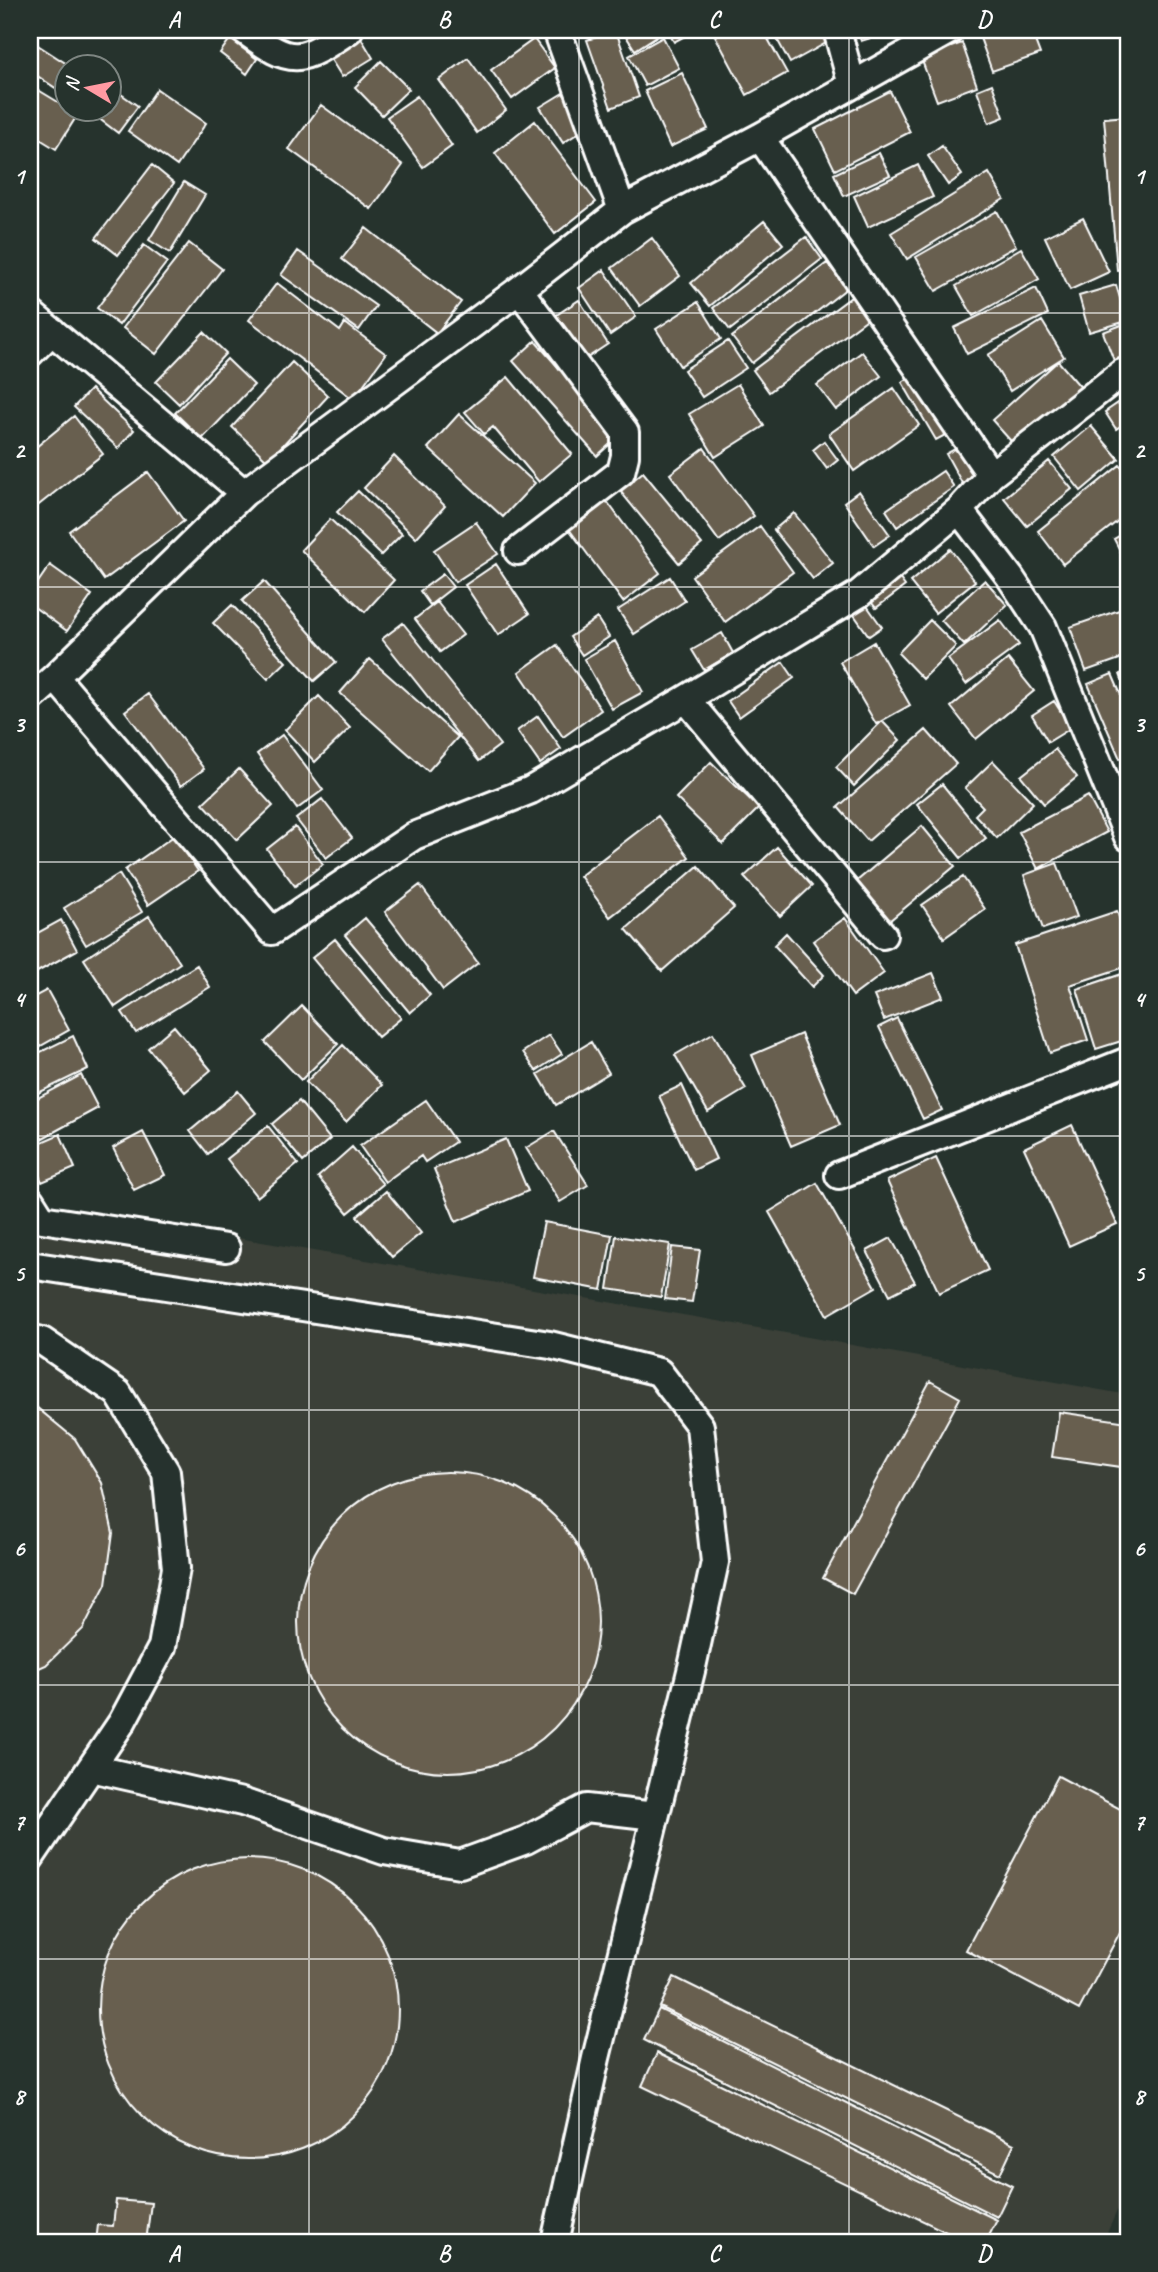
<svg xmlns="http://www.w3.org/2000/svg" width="1158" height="2272" viewBox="0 0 1158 2272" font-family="Caveat,sans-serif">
  <rect width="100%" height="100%" fill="#26332d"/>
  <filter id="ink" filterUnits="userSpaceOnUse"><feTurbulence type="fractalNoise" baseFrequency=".0143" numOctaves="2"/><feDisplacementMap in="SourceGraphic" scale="14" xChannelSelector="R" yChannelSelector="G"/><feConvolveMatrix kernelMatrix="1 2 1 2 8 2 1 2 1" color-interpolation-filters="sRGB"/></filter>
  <g filter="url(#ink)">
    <!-- built -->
    <path fill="#3a4038" d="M30 1202 741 1325 1128 1395V2186L1103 2242H30Z"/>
    <!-- building -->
    <path fill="#675f50" stroke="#fff" stroke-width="2" d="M622 30H666L635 50Z
      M667 30H696L674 42Z
      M712 30H763L787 73 747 95Z
      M772 30H831L835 38 790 63Z
      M857 30H878L880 35 861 41Z
      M994 30H1031L1040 54 992 71 979 35Z
      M616 31 639 97 611 108 587 40Z
      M663 37 679 68 645 86 629 56Z
      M361 38 373 58 342 77 330 58Z
      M230 39 257 59 247 74 220 53Z
      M534 39 555 68 512 99 491 70Z
      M30 40 70 66H66V75L57 89 30 71Z
      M962 43 977 86 937 101 921 58Z
      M468 58 506 110 477 133 439 80Z
      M381 61 409 89 382 115 355 87Z
      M682 73 708 129 670 147 645 91Z
      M992 84 1004 117 989 123 977 90Z
      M108 85 138 106 118 133 85 108H108Z
      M35 88 78 114 56 149 30 133V96Z
      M157 89 206 123 177 166 128 131Z
      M890 91 910 132 835 170 815 129Z
      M563 93 586 128 563 143 540 107Z
      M417 96 452 146 423 167 387 117Z
      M321 105 403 165 371 209 289 149Z
      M1128 116V269L1117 270 1104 118Z
      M535 121 596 202 555 234 495 153Z
      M942 146 962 175 948 185 928 156Z
      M879 153 890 175 844 196 834 174Z
      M152 165 174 183 118 255 96 238Z
      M918 165 933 197 868 227 854 196Z
      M989 173 1004 199 907 259 891 233Z
      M184 182 205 195 170 253 149 240Z
      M997 211 1016 246 936 291 916 257Z
      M1083 218 1109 272 1070 290 1045 237Z
      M764 221 783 244 710 306 691 283Z
      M366 228 461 302 437 333 342 259Z
      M806 237 822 259 730 330 713 308Z
      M652 238 680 276 640 306 612 268Z
      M189 243 222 269 156 354 123 328Z
      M144 245 167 262 119 325 97 308Z
      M1021 248 1039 279 973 316 956 286Z
      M298 251 376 306 359 330 281 275Z
      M827 263 847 288 752 363 732 337Z
      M604 270 636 317 610 335 579 288Z
      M277 283 340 331 345 323 386 354 353 399 249 320Z
      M1116 285 1127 321 1089 332 1079 296Z
      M1036 288 1048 314 967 354 954 328Z
      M854 295 870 317 769 392 753 370Z
      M579 300 608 344 581 362 552 318Z
      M698 302 721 339 680 366 656 329Z
      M1042 321 1064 357 1010 391 988 355Z
      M1127 323 1128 361 1116 366 1103 332Z
      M204 332 226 353 179 404 156 382Z
      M535 341 619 436 597 456 513 361Z
      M728 341 746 368 702 397 684 370Z
      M862 352 881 376 836 410 817 385Z
      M227 359 254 385 202 439 175 413Z
      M1058 361 1084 391 1018 449 992 420Z
      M292 362 328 396 268 461 232 427Z
      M918 373 951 432 936 440 902 382Z
      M508 377 572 454 539 482 493 427 484 434 465 412Z
      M738 384 764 426 715 457 689 414Z
      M894 388 919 425 854 471 829 434Z
      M91 389 134 430 118 448 74 407Z
      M1124 399 1128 406V421L1116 429 1105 412Z
      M459 414 535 483 503 517 428 448Z
      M74 416 103 454 30 512V452Z
      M1091 426 1119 459 1081 491 1054 457Z
      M824 441 838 460 827 469 813 450Z
      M964 444 981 474 963 485 946 454Z
      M704 448 754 516 719 541 670 474Z
      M394 456 445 506 416 538 364 488Z
      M1049 461 1072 489 1027 526 1004 498Z
      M1120 465 1128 476V513L1063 564 1038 531Z
      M943 471 954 487 897 527 886 510Z
      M148 472 184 521 104 580 69 531Z
      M643 472 702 544 679 563 620 491Z
      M358 491 402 534 381 555 337 512Z
      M859 491 890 535 874 546 844 502Z
      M603 496 660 573 623 602 566 525Z
      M794 513 833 563 813 579 774 530Z
      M330 519 394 580 365 612 301 550Z
      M476 522 498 554 455 582 434 550Z
      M760 526 793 572 725 622 692 576Z
      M1128 531V566L1114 539Z
      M950 549 975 581 935 613 910 582Z
      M496 564 529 614 498 635 465 585Z
      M50 565 92 595 67 631 30 604V594Z
      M443 574 453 587 430 605 420 591Z
      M897 575 905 586 876 608 868 598Z
      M670 577 685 601 634 634 618 610Z
      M985 580 1007 605 964 645 941 620Z
      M264 581 336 662 314 681 242 601Z
      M437 602 463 635 440 652 415 619Z
      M865 603 882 627 869 636 852 612Z
      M232 605 286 662 268 679 213 623Z
      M1128 607V656L1086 671 1070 627Z
      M597 618 609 637 582 655 570 637Z
      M930 620 956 646 923 679 898 653Z
      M1000 620 1019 645 966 684 948 659Z
      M403 623 500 745 479 761 382 639Z
      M722 633 733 653 704 670 692 650Z
      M615 641 643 692 612 709 584 659Z
      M874 642 910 705 876 724 840 662Z
      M557 645 601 710 563 737 519 672Z
      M370 659 458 737 428 771 340 693Z
      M1008 659 1034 691 976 739 951 707Z
      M783 662 794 678 739 717 728 701Z
      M1128 671V693L1127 694 1120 674Z
      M1112 674 1128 711V755L1120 759 1088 684Z
      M148 694 204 769 181 786 125 711Z
      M319 696 350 728 315 762 285 730Z
      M1054 701 1071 728 1048 742 1032 715Z
      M538 716 561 749 540 764 517 731Z
      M882 721 900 740 854 786 836 767Z
      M926 730 956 764 868 841 838 807Z
      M282 735 323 790 297 809 257 754Z
      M1055 749 1077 777 1044 804 1021 776Z
      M993 761 1033 803 997 838 975 815 983 807 965 788Z
      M711 762 759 808 723 844 676 798Z
      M239 769 273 806 237 840 203 803Z
      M942 784 986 838 961 858 917 804Z
      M1088 796 1107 832 1038 869 1019 832Z
      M322 799 352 838 326 858 296 819Z
      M658 816 689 857 610 917 580 876Z
      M922 826 955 866 889 921 857 881Z
      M295 827 323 864 295 886 267 849Z
      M174 836 198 871 148 905 125 870Z
      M777 847 812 886 780 916 744 877Z
      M1057 863 1077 917 1043 929 1024 875Z
      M698 866 734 908 662 971 626 929Z
      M119 874 142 912 86 945 64 908Z
      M963 877 985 909 944 938 922 905Z
      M420 885 478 963 443 990 385 912Z
      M1117 911 1128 945V966L1070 985 1088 1040 1050 1053 1015 945Z
      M149 916 180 963 115 1007 84 959Z
      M365 918 430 995 410 1013 345 935Z
      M845 918 884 973 853 996 813 941Z
      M61 920 77 950 30 976V937Z
      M786 933 824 975 812 987 774 945Z
      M335 939 401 1018 378 1037 312 958Z
      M197 965 210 987 136 1033 122 1012Z
      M1128 972V1039L1096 1049 1077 989Z
      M933 973 943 997 884 1020 874 996Z
      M47 990 69 1030 30 1052V999Z
      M302 1006 338 1044 301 1080 265 1042Z
      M897 1018 942 1110 923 1119 879 1027Z
      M174 1026 211 1070 185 1092 148 1048Z
      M713 1033 746 1089 708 1112 675 1055Z
      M801 1034 840 1125 791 1146 752 1055Z
      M549 1035 562 1054 536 1071 523 1052Z
      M73 1036 88 1069 30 1097V1057Z
      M591 1042 609 1073 556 1105 538 1074Z
      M343 1045 382 1085 346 1122 306 1082Z
      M81 1075 98 1108 30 1145V1102Z
      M682 1085 716 1159 694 1170 659 1096Z
      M238 1091 256 1113 208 1154 190 1131Z
      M426 1100 455 1142 425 1162 421 1156 385 1182 360 1146Z
      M299 1101 330 1139 303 1162 272 1124Z
      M1072 1125 1117 1224 1069 1246 1024 1148Z
      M268 1126 298 1164 257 1197 227 1159Z
      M554 1131 588 1185 560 1202 526 1148Z
      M143 1132 165 1175 134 1190 113 1148Z
      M60 1134 75 1168 42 1182 30 1155V1147Z
      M506 1139 528 1191 456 1222 434 1169Z
      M352 1147 383 1184 348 1213 318 1177Z
      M936 1158 988 1270 939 1293 887 1181Z
      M817 1183 876 1287 827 1315 769 1212Z
      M386 1191 421 1233 392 1257 357 1216Z
      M544 1222 612 1235 602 1290 533 1277Z
      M616 1236 670 1244 661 1297 608 1289Z
      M891 1238 915 1282 890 1295 867 1251Z
      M672 1247 700 1250 692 1302 665 1299Z
      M930 1381 960 1398 853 1594 823 1578Z
      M30 1405 36 1407 75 1439 102 1483 113 1533 106 1584 83 1629 46 1665 30 1672Z
      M1059 1412 1128 1422V1468L1052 1457Z
      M298 1622a150 150 0 1 1 300 0a150 150 0 1 1-300 0Z
      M1058 1776 1128 1813V1917L1079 2010 966 1950Z
      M98 2009a150 150 0 1 1 300 0a150 150 0 1 1-300 0Z
      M674 1977 1014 2144 1000 2174 660 2007Z
      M659 2009 1012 2186 997 2217 644 2040Z
      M657 2053 997 2220 986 2242H967L642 2086Z
      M116 2200 151 2203 146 2242H96L98 2225 113 2226Z"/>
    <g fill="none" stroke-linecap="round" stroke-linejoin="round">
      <!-- minor casing -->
      <g stroke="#fff" stroke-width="32">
        <path id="minor" d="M244 30C293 67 300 63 349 30
          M557 30 622 210
          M837 30 852 85
          M760 137 991 475
          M30 313 244 493
          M30 353 52 331
          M959 510 1010 577 1043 627 1128 837
          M518 551 621 472 625 456V432L519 290
          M55 677 272 931 414 836 531 790 686 699 859 594 959 510 991 475 1122 373 1128 371
          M30 699 55 677 244 493 519 290 622 210 760 137 950 30
          M686 699 883 935
          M839 1175 1128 1061
          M30 1200 42 1219 226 1248
          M30 1265 550 1345 659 1372 700 1426 715 1562 692 1667 596 2058 555 2242
          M30 1338 42 1341 118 1393 166 1472 176 1568 162 1647 122 1722 30 1858
          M91 1768 242 1802 384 1851 460 1864 526 1840 586 1808 655 1816"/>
      </g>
      <!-- minor -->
      <use href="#minor" stroke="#26332d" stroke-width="26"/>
    </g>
  </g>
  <!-- grid -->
  <path fill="none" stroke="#fff" stroke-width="2" stroke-opacity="0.55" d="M309 30V2242M579 30V2242M849 30V2242M30 313H1128M30 587H1128M30 862H1128M30 1136H1128M30 1410H1128M30 1685H1128M30 1959H1128"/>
  <!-- margin -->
  <rect width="1158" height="2272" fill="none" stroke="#26332d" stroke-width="77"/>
  <!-- north arrow -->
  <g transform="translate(88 88) rotate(280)"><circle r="33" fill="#26332d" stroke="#7d8581" stroke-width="2"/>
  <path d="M0-5L12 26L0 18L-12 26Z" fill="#ff9aa2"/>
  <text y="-10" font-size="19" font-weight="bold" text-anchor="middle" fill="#ffffff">N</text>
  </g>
  <rect x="38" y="38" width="1082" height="2196" fill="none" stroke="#fff" stroke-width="2.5"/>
  <g font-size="23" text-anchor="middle" font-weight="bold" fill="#fff">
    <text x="174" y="27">A</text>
    <text x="444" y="27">B</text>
    <text x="714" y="27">C</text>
    <text x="984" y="27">D</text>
    <text x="19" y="184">1</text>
    <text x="1139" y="184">1</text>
    <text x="19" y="458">2</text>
    <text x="1139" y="458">2</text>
    <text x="19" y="732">3</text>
    <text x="1139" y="732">3</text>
    <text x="19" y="1007">4</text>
    <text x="1139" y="1007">4</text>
    <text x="19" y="1281">5</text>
    <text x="1139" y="1281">5</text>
    <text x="19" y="1556">6</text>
    <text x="1139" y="1556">6</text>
    <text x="19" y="1830">7</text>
    <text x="1139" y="1830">7</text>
    <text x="19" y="2104">8</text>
    <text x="1139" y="2104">8</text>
    <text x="174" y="2261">A</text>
    <text x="444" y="2261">B</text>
    <text x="714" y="2261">C</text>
    <text x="984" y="2261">D</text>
  </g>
</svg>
